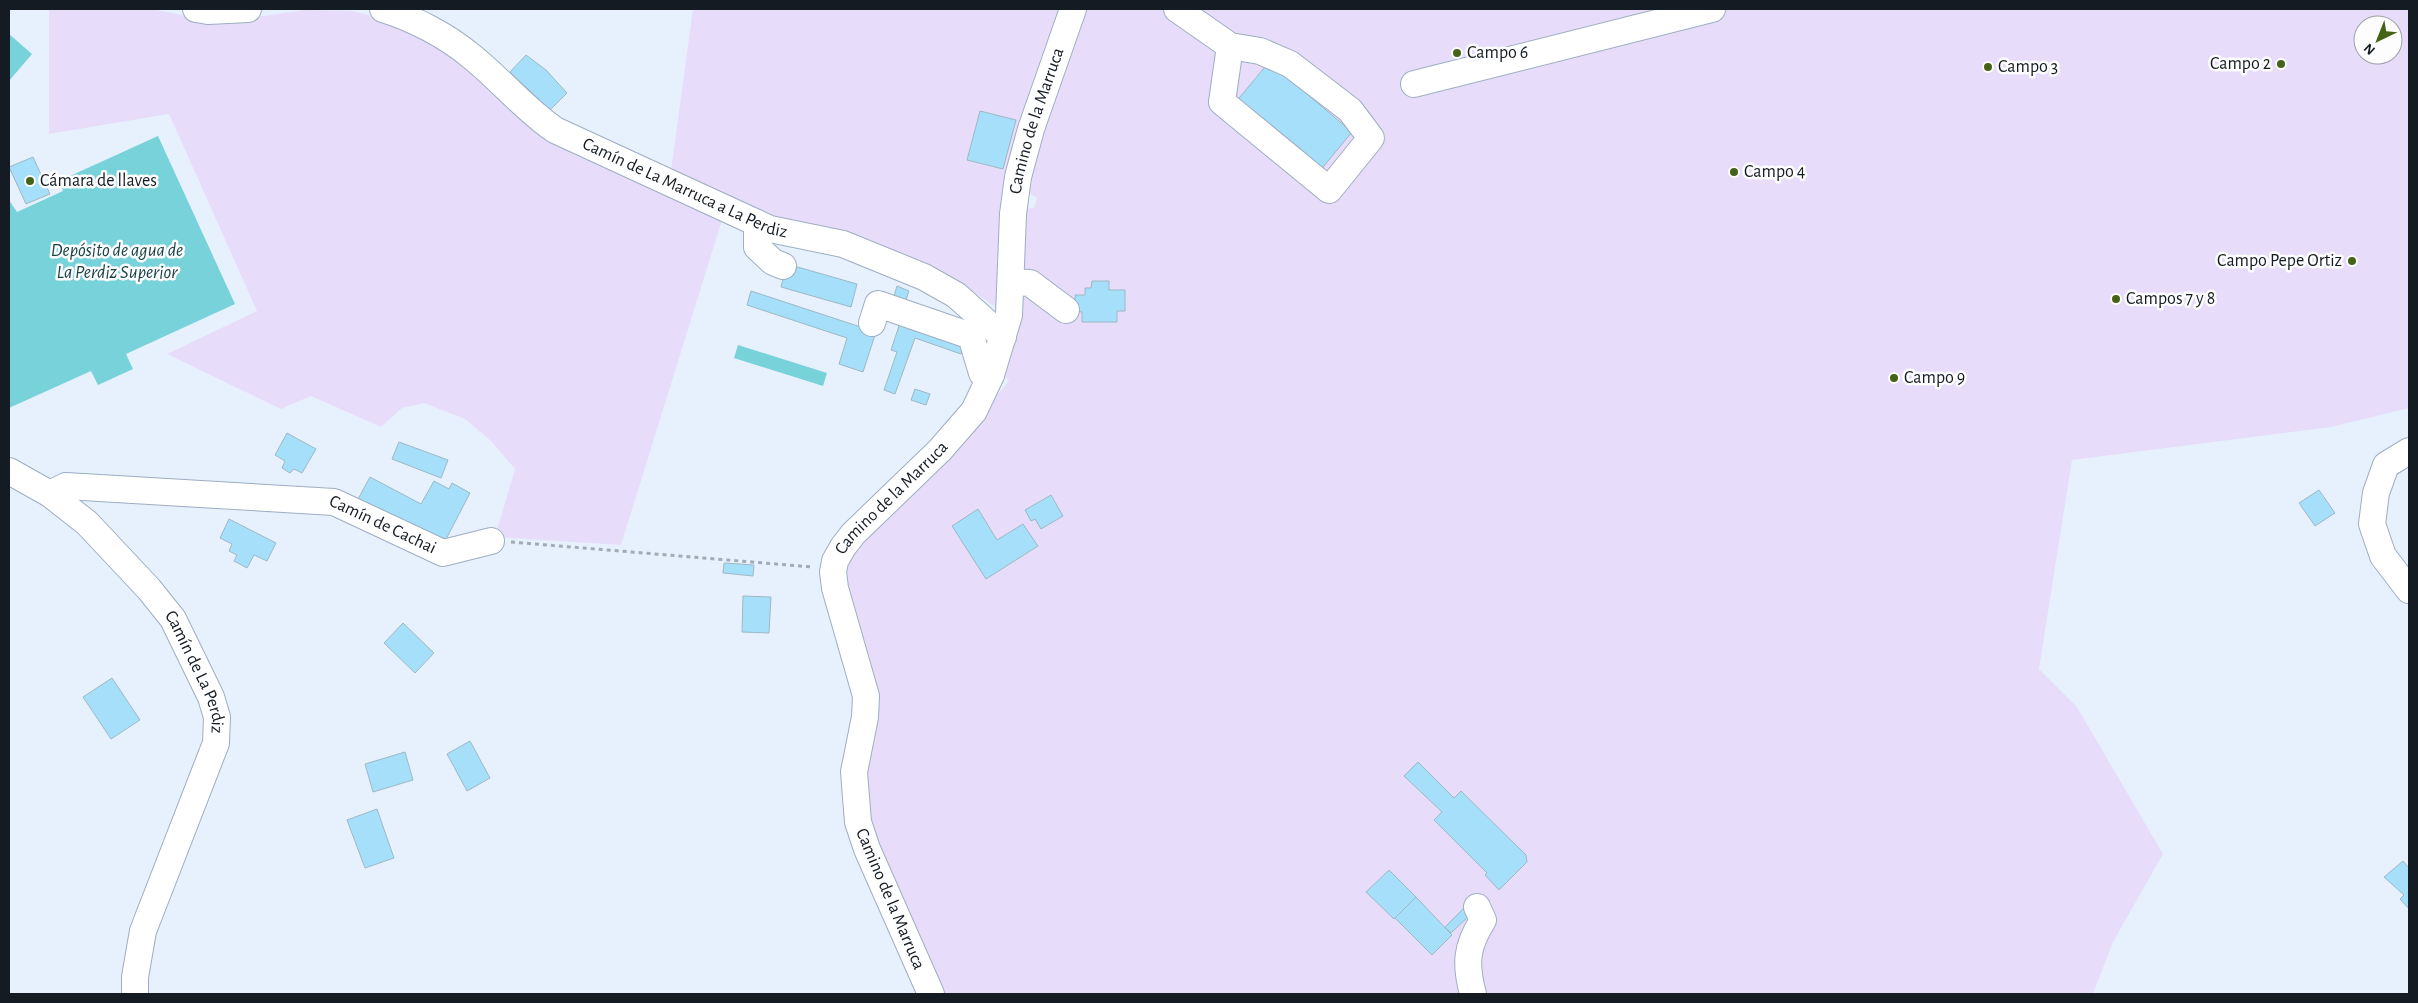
<svg xmlns="http://www.w3.org/2000/svg" width="2418" height="1003" viewBox="0 0 2418 1003" font-family="'Alegreya Sans',sans-serif">
  <rect width="100%" height="100%" fill="#e7f1fe"/>
  <!-- green -->
  <path fill="#e7ddfa" fill-rule="evenodd" d="M49 9H151L198 18 241 19 305 10 353 11 390 21 438 44 722 220 621 545 495 537 515 469 491 441 465 419 424 403 402 408 381 427 311 396 281 409 167 354 257 311 169 114 49 134Z
    M693 9H1063L1000 310 949 275 907 255 855 237 792 224 734 202 671 171Z
    M1085 9H2409V408L2331 427 2072 460 2039 669 2077 707 2163 854 2113 942 2093 994H943L886 867 864 807 869 760 845 587 847 552 958 450 955 444 1009 381 1000 370 1019 298 1030 275 1020 265 1024 209 1034 208 1037 198 1024 190ZM2363 25H2393V55H2363Z"/>
  <!-- water -->
  <path fill="#78d2da" d="M9 34 32 54 9 81Z
    M158 136 235 304 126 354 133 369 98 385 91 371 9 408V200L17 212 63 191 59 181Z
    M738 345 827 373 823 386 734 358Z"/>
  <!-- building -->
  <path fill="#a5dffa" stroke="#9eb8c4" d="M526 55 546 70 567 93 550 110 510 72Z
    M1269 62 1352 132 1319 172 1235 103Z
    M980 111 1016 120 1003 169 967 160Z
    M33 157 50 194 26 204 9 167Z
    M787 264 857 284 851 307 781 287Z
    M1092 281H1109V290H1125V311H1117V322H1082V312L1075 311V295H1085V288H1091Z
    M897 286 909 291 906 300 894 296Z
    M751 291 876 332 863 372 839 364 847 338 747 305Z
    M900 323 965 341 961 354 915 338 895 394 884 390 897 352 891 350Z
    M915 389 930 394 926 405 911 400Z
    M287 433 316 449 302 473 294 469 290 473 282 468 285 461 275 455Z
    M399 442 448 460 441 478 392 459Z
    M370 477 421 504 434 481 449 489 452 483 470 493 442 547 357 501Z
    M2319 490 2335 513 2315 526 2299 503Z
    M1051 495 1063 516 1041 529 1035 519 1031 521 1025 510Z
    M978 509 997 540 1023 524 1038 546 986 579 952 526Z
    M229 519 276 543 267 561 254 555 247 568 234 561 237 555 229 551 232 544 220 538Z
    M724 563 754 565 753 576 723 573Z
    M743 596 771 597 769 633 742 632Z
    M403 623 434 653 415 673 384 643Z
    M112 678 140 720 111 739 83 697Z
    M470 741 490 778 467 791 447 754Z
    M405 752 413 780 373 792 365 764Z
    M1418 762 1454 798 1461 791 1526 855 1527 862 1499 890 1485 875 1487 873 1434 820 1442 812 1404 776Z
    M377 809 394 858 365 868 347 820Z
    M2403 861 2409 868V909L2400 899 2404 895 2384 877Z
    M1389 870 1416 897 1394 919 1366 892Z
    M1416 897 1452 935 1432 955 1395 918Z
    M1464 908 1470 915 1451 933 1445 927Z"/>
  <g fill="none" stroke-linecap="round" stroke-linejoin="round">
    <!-- minor casing -->
    <g stroke="#9daec1" stroke-width="28">
      <g id="minor">
        <path d="M196 9 208 11 248 9"/>
        <path id="s1" d="M383 9C413 18 447 36 471 56 500 79 524 109 555 130L770 229 843 244 924 277 956 295 1003 337"/>
        <path d="M1177 9 1230 46 1260 51 1290 64 1350 110 1371 138 1329 190 1222 102 1230 46"/>
        <path d="M1414 84 1712 9"/>
        <path d="M757 223V247L773 262 783 266"/>
        <path d="M1011 282 1030 283 1066 310"/>
        <path d="M872 323 878 304 971 336 982 373 991 375"/>
        <path d="M2409 451 2386 465 2376 493 2372 524 2383 556 2409 590"/>
        <path id="s2" d="M9 471 50 494 87 523 149 589 173 619 211 697 217 717 216 743 143 931 135 977V994"/>
        <path id="s3" d="M50 494 66 486 334 502 443 553 491 541"/>
        <path id="s4" d="M931 994 867 849 858 822 854 772 865 717 866 696 835 588 833 572 835 561 843 547 853 534 940 450 974 411 991 375 1009 315 1013 214 1018 177 1031 129 1073 9"/>
        <path d="M1473 994C1465 964 1466 947 1483 920L1477 907"/>
      </g>
    </g>
    <!-- path -->
    <path stroke="#a1aab5" stroke-width="3" stroke-dasharray="4 4" stroke-linecap="butt" d="M511 542 812 567"/>
    <!-- minor -->
    <use href="#minor" stroke="#fff" stroke-width="26"/>
  </g>
  <!-- markers -->
  <g fill="#456317" stroke="#fdfdfd" stroke-width="2">
    <circle cx="1457" cy="53" r="5"/>
    <circle cx="2281" cy="64" r="5"/>
    <circle cx="1988" cy="67" r="5"/>
    <circle cx="1734" cy="172" r="5"/>
    <circle cx="30" cy="181" r="5"/>
    <circle cx="2352" cy="261" r="5"/>
    <circle cx="2116" cy="299" r="5"/>
    <circle cx="1894" cy="378" r="5"/>
  </g>
  <g text-anchor="middle" dominant-baseline="central" stroke-width="5" stroke-linejoin="round" paint-order="stroke">
    <!-- poi labels -->
    <g font-size="18" fill="#141b22" stroke="#fdfdfd" text-anchor="start">
      <text x="1467" y="53">Campo 6</text>
      <text x="2271" y="64" text-anchor="end">Campo 2</text>
      <text x="1998" y="67">Campo 3</text>
      <text x="1744" y="172">Campo 4</text>
      <text x="40" y="181">Cámara de llaves</text>
      <text x="2342" y="261" text-anchor="end">Campo Pepe Ortiz</text>
      <text x="2126" y="299">Campos 7 y 8</text>
      <text x="1904" y="378">Campo 9</text>
    </g>
    <!-- street labels -->
    <g font-size="18" fill="#141b22" stroke="#fdfdfd">
      <text stroke="none"><textPath href="#s4" startOffset="959">Camino de la Marruca</textPath></text>
      <text stroke="none"><textPath href="#s1" startOffset="355">Camín de La Marruca a La Perdiz</textPath></text>
      <text stroke="none"><textPath href="#s4" startOffset="539">Camino de la Marruca</textPath></text>
      <text stroke="none"><textPath href="#s3" startOffset="340">Camín de Cachai</textPath></text>
      <text stroke="none"><textPath href="#s2" startOffset="281">Camín de La Perdiz</textPath></text>
      <text transform="translate(890 899) rotate(67)">Camino de la Marruca</text>
    </g>
    <!-- water labels -->
    <g font-size="19" font-style="italic" fill="#1a4448" stroke="#fdfdfd">
      <text x="117" y="250">Depósito de agua de<tspan x="117" dy="22">La Perdiz Superior</tspan></text>
    </g>
  </g>
  <!-- border -->
  <rect width="2418" height="1003" fill="none" stroke="#141b22" stroke-width="20"/>
  <!-- north arrow -->
  <g transform="translate(2378 40) rotate(223)"><circle r="24" fill="#fdfdfd" stroke="#a0a3a5"/>
  <path d="M0-4L9 19L0 12L-9 19Z" fill="#456317"/>
  <text y="-8" font-size="14" font-weight="bold" text-anchor="middle" fill="#141b22">N</text>
  </g>
</svg>
